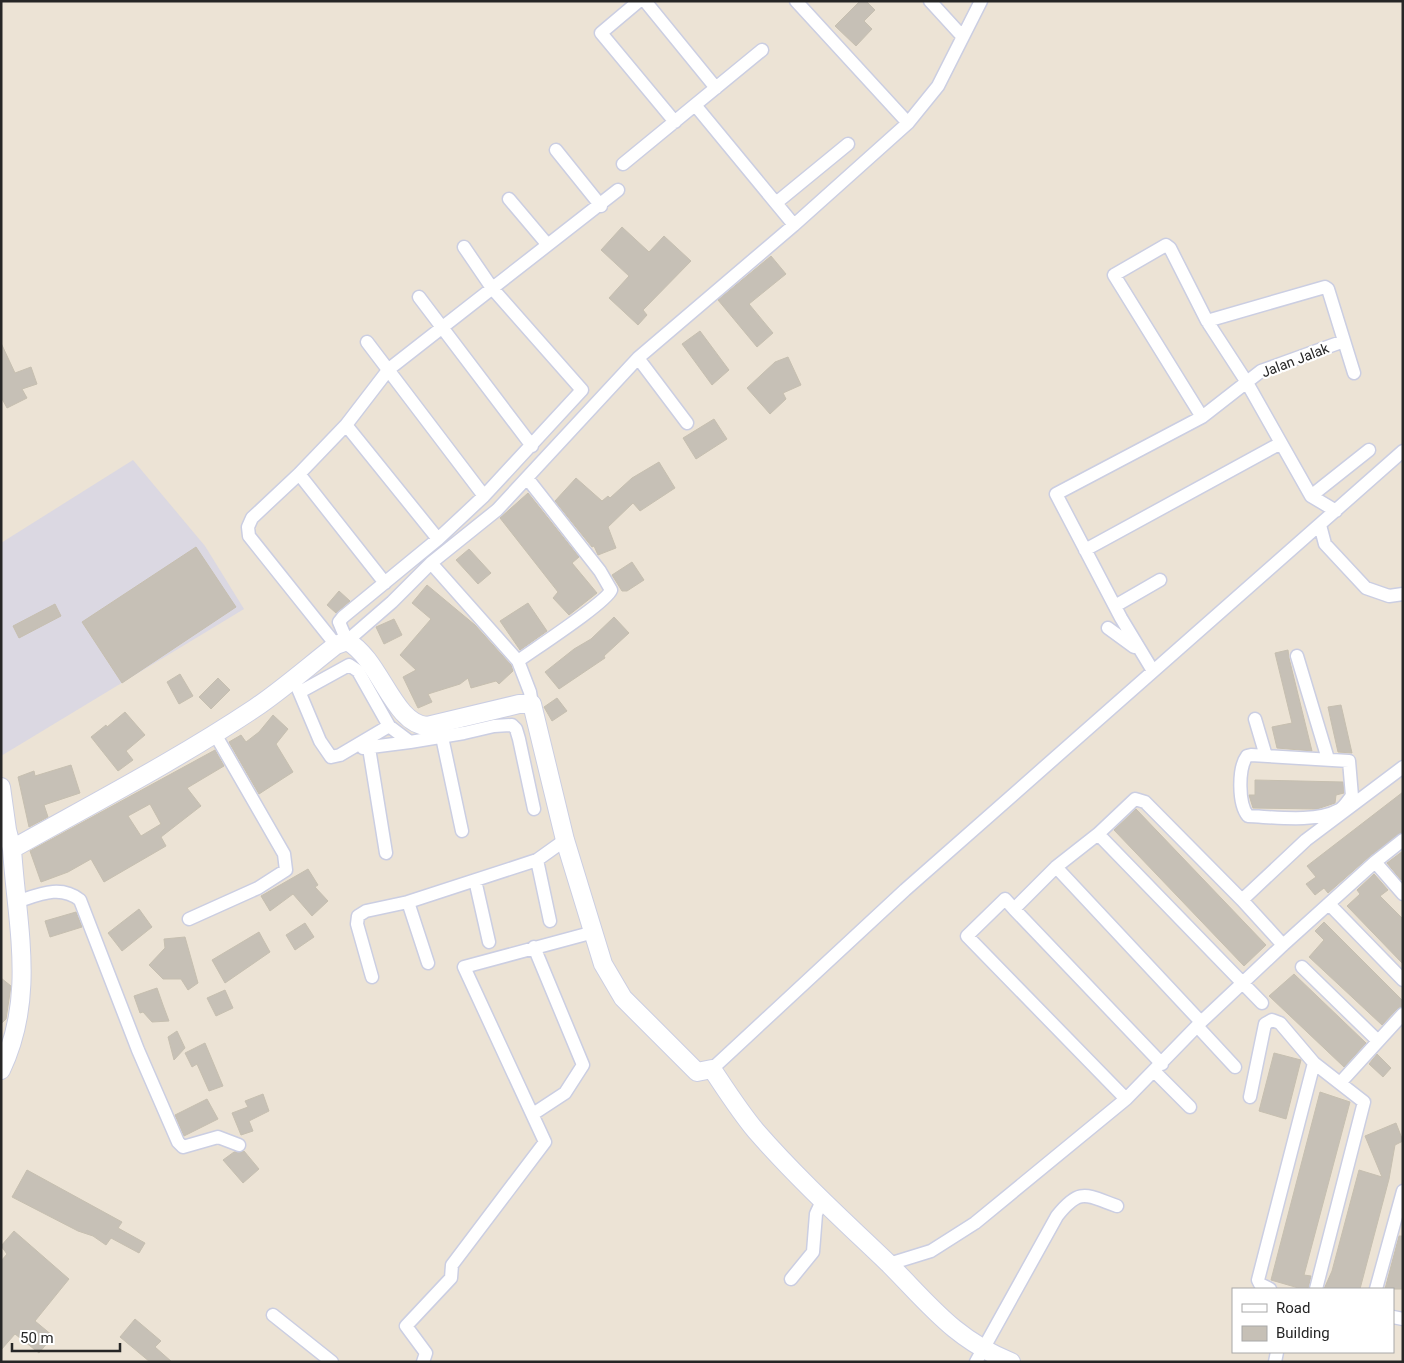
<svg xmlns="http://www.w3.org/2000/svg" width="1404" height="1363" viewBox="0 0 1404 1363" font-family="Roboto,sans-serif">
  <rect width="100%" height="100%" fill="#ece3d5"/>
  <!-- industrial -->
  <path fill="#dbd8e2" d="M133 460 205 546 244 609 1 756V543Z"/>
  <!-- building -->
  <path fill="#c6c0b6" stroke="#c6bfb0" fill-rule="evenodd" d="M860 1H866L875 10 864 21 872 29 856 46 835 26Z
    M622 227 649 252 664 236 691 261 643 310 647 315 638 325 609 298 629 276 601 250Z
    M771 256 786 274 749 304 773 333 757 347 718 300Z
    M700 331 729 370 712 385 682 344Z
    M1 343 15 373 31 367 37 384 22 389 27 398 7 408 1 397Z
    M788 357 801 385 783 393 786 399 770 414 747 388 775 362Z
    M714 419 727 439 696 459 683 438Z
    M659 462 675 488 640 511 633 503 608 527 616 548 598 555 594 546 592 547 555 501 576 478 602 501 608 496 610 498 632 478Z
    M528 493 579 557 572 563 597 593 569 615 553 598 558 592 500 518Z
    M196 547 236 607 122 683 82 622Z
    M469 549 491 573 478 584 456 560Z
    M632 562 644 580 627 591H622L612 575Z
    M427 585 475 625 511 665 513 671 499 684 496 681 471 688 468 678 460 684 428 694 432 702 418 708 403 677 416 670 400 655 431 619 412 603Z
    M339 591 350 601 336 613 327 605Z
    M528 603 547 631 520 650 500 621Z
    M55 604 61 616 19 638 13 626Z
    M614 617 629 633 604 656 605 658 559 689 545 672 574 649 591 639Z
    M394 619 402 635 384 644 376 627Z
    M1288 650 1289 658 1312 751 1277 748 1272 727 1292 723 1275 653Z
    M180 674 193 696 179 704 167 682Z
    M218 678 230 690 211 709 199 697Z
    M557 698 567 711 552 721 544 707Z
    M1341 705 1344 718 1352 753 1338 752 1331 721 1328 707Z
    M125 712 145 735 126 751 133 760 118 771 91 737 106 725 107 727Z
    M273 715 288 729 276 744 293 772 259 794 229 742 241 735 246 742 259 732Z
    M215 750 224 766 187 788 201 806 161 837 166 846 104 882 91 859 68 872 41 882 30 851ZM150 804 161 824 141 836 128 816Z
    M71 765 80 793 44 805 48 817 29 827 18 777 34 771 35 776Z
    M1255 780 1343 782 1344 793 1336 795 1335 803 1317 809 1253 808 1249 795H1255Z
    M1403 792V832L1370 856 1328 893 1324 888 1315 895 1306 884 1316 877 1307 866Z
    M1136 809 1266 945 1244 966 1114 830Z
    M1403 851V878L1401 880 1387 863Z
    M308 869 318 885 315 887 328 901 312 916 293 894 270 911 261 896Z
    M1374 874 1388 890 1380 896 1403 919V964L1347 906 1360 894 1357 890Z
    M139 909 152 927 122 951 108 933Z
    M76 912 82 927 50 937 45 921Z
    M1324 922 1403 1001V1006L1397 1009 1382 1025 1309 957 1324 940 1315 931Z
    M305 923 314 937 295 950 286 935Z
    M259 932 270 952 225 983 212 960Z
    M185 937 198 983 188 990 181 979H163L149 965 165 948 164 939Z
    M1294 974 1366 1043 1344 1067 1269 996Z
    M1 978 11 986 6 1019 1 1024Z
    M157 988 163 1005 169 1021 152 1022 143 1012 140 1013 134 996Z
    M225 990 233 1008 216 1016 207 998Z
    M177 1031 185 1048 174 1060 168 1037Z
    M205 1043 223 1086 209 1091 197 1064 192 1067 185 1053Z
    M1274 1053 1301 1060 1286 1119 1259 1111Z
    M1377 1054 1391 1068 1383 1077 1369 1064Z
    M1320 1092 1350 1102 1304 1275 1311 1276 1308 1289H1302L1271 1280Z
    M263 1094 269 1111 249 1121 253 1131 241 1135 232 1113 248 1107 245 1101Z
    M207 1099 218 1119 184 1136 175 1115Z
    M1396 1123 1403 1141 1395 1145 1389 1179 1360 1289H1324L1332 1271 1359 1170 1382 1177 1365 1136Z
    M244 1151 259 1169 243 1183 223 1160 234 1152Z
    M27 1170 122 1222 118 1228 145 1243 139 1253 111 1238 106 1245 93 1236 78 1231 12 1197Z
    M14 1231 69 1279 35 1321 53 1336 39 1353 15 1334 1 1350V1261L7 1254 1 1246Z
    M1399 1236H1403V1289H1385Z
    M135 1319 161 1341 155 1347 172 1362H150L120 1337Z"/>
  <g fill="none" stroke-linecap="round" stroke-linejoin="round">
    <!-- street casing -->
    <g stroke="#cbcee2" stroke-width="15">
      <path id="street" d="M639 1 601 33 675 122
        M645 1 716 88
        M796 1 908 123
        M930 1 962 36
        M695 105 794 225
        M556 150 601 206
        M623 164 762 50
        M509 199 547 244
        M776 203 848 144
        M464 247 492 288 582 390 484 496 438 539 343 617 339 622 347 641 392 602 431 563 497 510 638 358 794 225 908 123 938 86 981 1
        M419 297 532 446
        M1207 321 1325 287 1328 289 1354 373
        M367 342 484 496
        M638 358 687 423
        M1202 417 1114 275 1166 245 1170 248 1207 321 1246 381 1311 496 1336 511
        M346 425 438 539
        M299 474 385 583
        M1311 496 1369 450
        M1320 525 1325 544 1366 588 1389 596 1403 594
        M1085 550 1281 443
        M431 563 518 661 530 692 532 704
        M1115 606 1160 580
        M1108 628 1134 647
        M336 645 249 536 248 527 252 518 299 474 346 425 389 369 618 190
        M1297 656 1328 759
        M518 661C533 650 607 602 611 590L600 571 527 478
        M1153 671 1121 618 1056 494 1202 417 1261 371 1344 341
        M296 684 320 741 331 757 340 755 389 726
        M300 692 349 665 358 671 389 726 410 742 464 733 494 726 512 725 516 729 519 739 534 809
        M1255 719 1266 756
        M442 737 462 831
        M363 748 410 742
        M369 748 386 853
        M1352 796C1348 800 1345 807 1339 810 1316 823 1274 817 1248 816 1238 804 1238 768 1247 756L1251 755 1349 761 1352 796 1356 801
        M1098 834 1056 867 1014 909 1005 899 967 936 1126 1099
        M537 860 550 921
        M1375 862 1403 894
        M1056 867 1201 1022
        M475 880 489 942
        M1242 900 1306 840 1403 767
        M16 902C38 895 60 884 80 900L138 1050 178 1142 183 1147 218 1137 239 1145
        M408 902 428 963
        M1329 904 1403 980
        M1014 909 1162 1064
        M189 919 258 888 286 870 284 854 215 734
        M1302 967 1378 1041
        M372 977 357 924 358 916 366 911 408 902 537 860 565 840
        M1262 1003 1098 834 1135 799 1145 802 1242 900 1283 945
        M1197 1026 1235 1067
        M712 1069 905 890 1403 451
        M1154 1071 1190 1107
        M1340 1083 1403 1014
        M1250 1097 1265 1024 1272 1020 1280 1023 1314 1063
        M533 1114 565 1093 583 1065 534 947
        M889 1264 931 1251 975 1223 1126 1099 1201 1022 1283 945 1375 862 1403 840
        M791 1279 813 1252 816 1214 822 1201
        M1270 1289 1260 1284 1258 1280 1314 1063 1364 1102 1316 1289
        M1376 1289 1403 1191
        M273 1315 332 1362
        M1393 1317 1403 1319
        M423 1362 426 1353 406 1326 451 1278 452 1265 545 1142 464 967 594 932
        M976 1362 1057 1216C1080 1187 1086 1195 1117 1206
        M1275 1362 1277 1352"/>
    </g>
    <!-- secondary casing -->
    <g stroke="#cbcee2" stroke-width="20">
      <path id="secondary" d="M1 787 7 830 12 849C17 926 36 997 1 1070
        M12 849C94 803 177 760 255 708 283 689 309 666 336 645L347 641C381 660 393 724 427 726L519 704H532L565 840 603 964 623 998 697 1072 712 1069C726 1090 740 1112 756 1131 797 1178 843 1220 888 1263 929 1304 954 1339 1011 1362"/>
    </g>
    <!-- street -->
    <use href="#street" stroke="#fff" stroke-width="12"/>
    <!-- secondary -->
    <use href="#secondary" stroke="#fff" stroke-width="18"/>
  </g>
  <g text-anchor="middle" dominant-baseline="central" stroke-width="4.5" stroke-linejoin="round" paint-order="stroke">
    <!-- street labels -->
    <g font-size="14" fill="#262626" stroke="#fff">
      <text transform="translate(1295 360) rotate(-21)">Jalan Jalak</text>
    </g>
  </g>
  <!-- border -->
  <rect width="1404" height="1363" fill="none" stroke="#262626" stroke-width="5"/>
  <!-- legend -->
  <rect x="1232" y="1288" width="162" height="65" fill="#ffffff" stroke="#a8a8a8"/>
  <rect x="1242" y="1304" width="25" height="8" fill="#ffffff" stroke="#a8a8a8"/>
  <text x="1276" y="1313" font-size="15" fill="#262626">Road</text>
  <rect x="1242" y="1326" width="25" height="15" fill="#c6c0b6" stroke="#a8a8a8"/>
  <text x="1276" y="1338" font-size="15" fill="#262626">Building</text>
  <!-- scale -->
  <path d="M12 1343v8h108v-8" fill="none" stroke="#262626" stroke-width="2.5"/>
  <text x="20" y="1343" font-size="15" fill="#262626" stroke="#ffffff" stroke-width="4" paint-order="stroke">50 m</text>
</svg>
